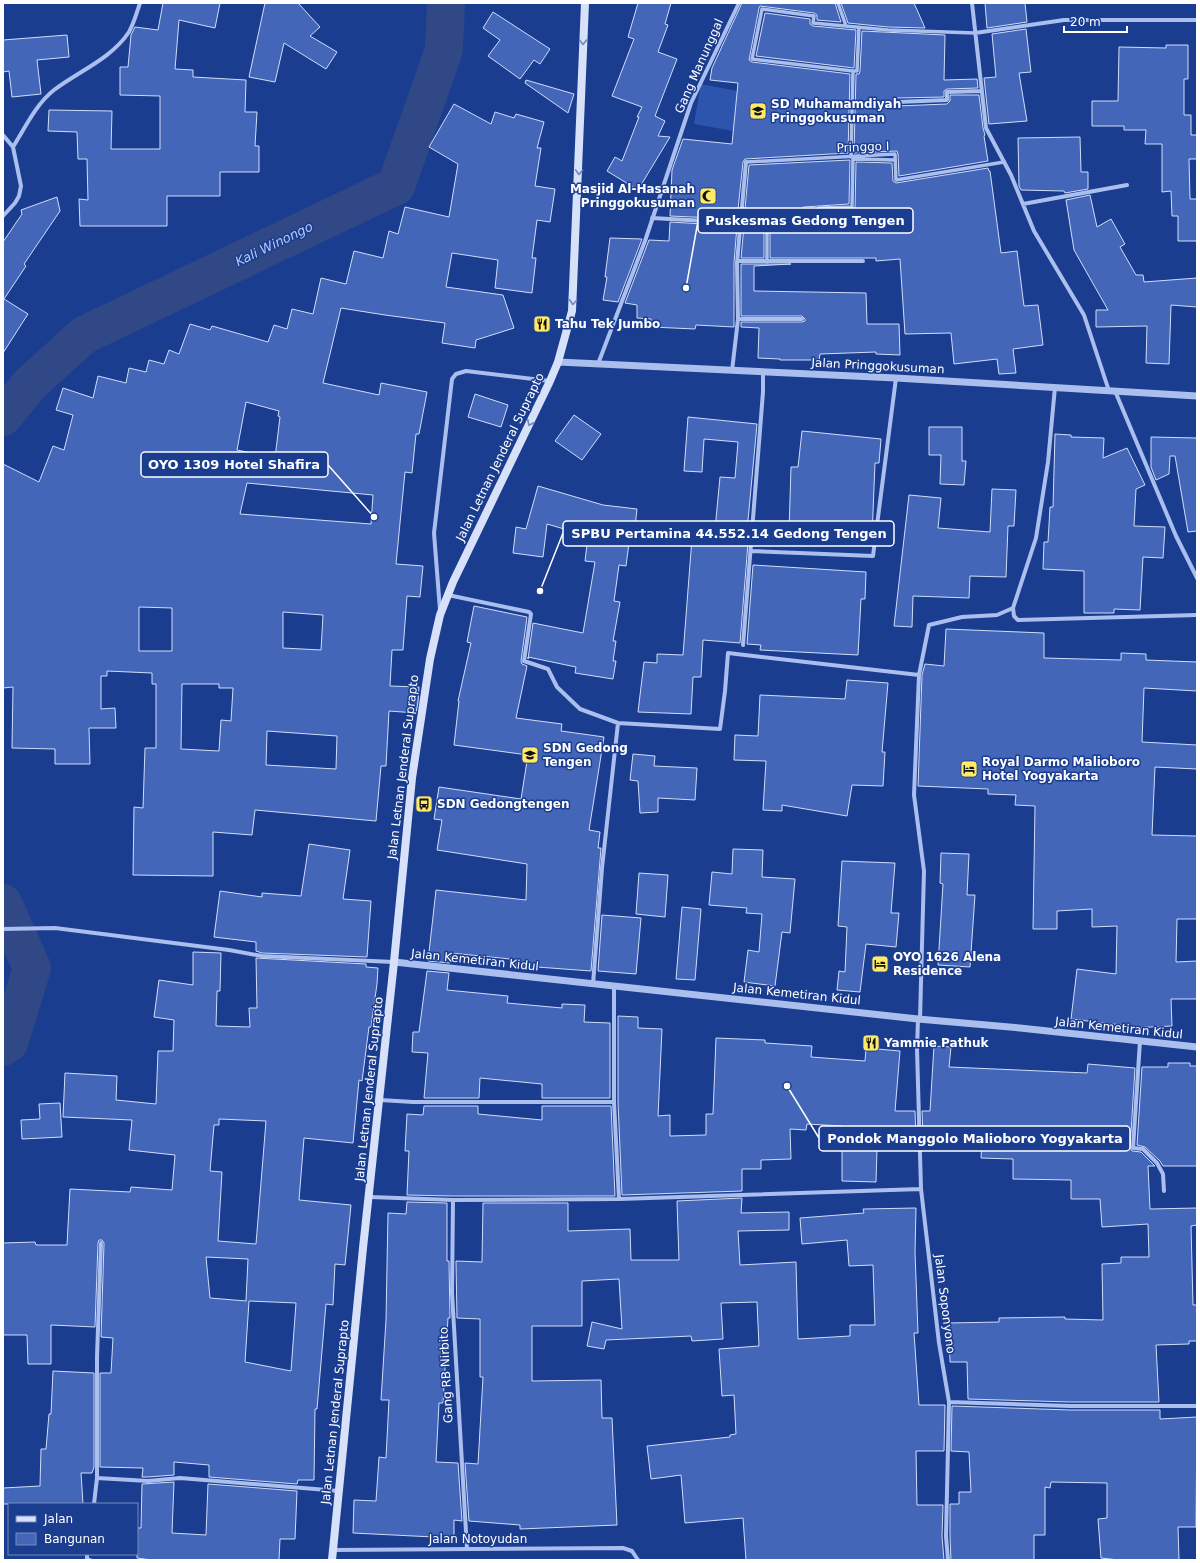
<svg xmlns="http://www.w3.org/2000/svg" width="1200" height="1563" viewBox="0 0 1200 1563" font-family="'DejaVu Sans',sans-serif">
  <rect width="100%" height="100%" fill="#1b3d90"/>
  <!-- green -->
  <path fill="#2e55ae" d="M701 84 737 91 733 131 694 124Z"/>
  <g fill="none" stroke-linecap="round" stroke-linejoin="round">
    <!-- river -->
    <path stroke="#304886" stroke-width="38" d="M3 417 30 384 84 335 396 186 444 50 446 3
      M3 903 32 968 9 1043 3 1047"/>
  </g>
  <!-- building -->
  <path fill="#4466b8" stroke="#d0ddfa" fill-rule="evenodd" d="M163 3H220L215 28 179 20 175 69 193 70V77L246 80 245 112H257L255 146H259V172H220V196H167V226H80L79 199 88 200 87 159H78L77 132 48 131 49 110 112 111 111 149H160V96L120 95V67H128L131 35 135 27 158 30Z
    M265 3H298L320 27 310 36 337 52 326 69 284 43 275 82 249 77Z
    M638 3H671L665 24 668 25 658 52 677 59 655 116 665 121 658 136 670 137 638 190 607 171 615 157 622 161 639 117H637L642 107 612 96 634 39 628 37Z
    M742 3H835L841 22 817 20V15L814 13 760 6 759 8 749 60 752 62 850 74 848 153 745 159 743 162 737 219 670 216 672 170 683 139 732 144 738 83 710 80 712 68Z
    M841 3H914L925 28 888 27 848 23Z
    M985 3H1025L1027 22 987 28Z
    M493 12 550 49 540 64 534 60 520 79 488 56 500 40 483 28Z
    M765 13 810 19V24L813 26 856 30 854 68 756 56Z
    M1026 29 1031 72 1019 73 1027 121 989 124 984 78 996 77 992 34Z
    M862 31 945 35 944 80 977 79 978 88 947 89 944 91V97L897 98 894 100V104L897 106 947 104 950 101V95H979L983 128 985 135 984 136 988 161 899 176 898 154 897 151 854 153 856 74H859L860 71Z
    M67 35 69 57 37 60 41 94 12 97 9 71 3 72V40Z
    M1166 45H1188V79H1184V115H1191V135H1197V159H1189L1190 199H1197V241H1178V216H1172L1171 191 1162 192V144H1145L1146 130H1124V126H1092V101H1118L1119 47 1166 48Z
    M526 80 574 94 568 113 525 83Z
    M454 104 491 124 495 112 514 118 516 114 544 122 537 148H541L535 186 555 189 550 222 537 220 532 258H536L532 293 495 288 498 260 452 253 446 287 503 295 514 328 476 340 475 348 442 343 445 323 385 315 341 308 323 383 379 395 381 383 427 392 419 434H416L412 473 405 472 396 564 423 566 420 597 407 596 403 650H392L390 686 419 687 418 702 416 713 389 711 386 766H381L376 821 255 810 252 835 213 832V876L133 875 134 807 143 808 145 748H156V684H152V673L107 671V676H101V709L115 708 116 728H89L90 764H55V749L12 748 13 687 3 688V464L39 482 53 446 64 450 73 415 56 410 63 388 93 398 98 376 126 383 129 368 146 372 149 360 164 364 169 350 179 354 190 324 210 330 212 326 268 342 274 325 287 329 292 309 313 314 321 278 346 284 354 251 383 258 389 231 398 234 405 207 449 217 458 164 429 147ZM246 402 279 411 278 416 280 417 275 458 237 450ZM247 483 373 495 371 524 240 514ZM139 607 172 608V651H139ZM283 612 323 615 321 650 283 648ZM182 684H219V688H233L231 721 221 720 219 751 181 749ZM267 731 337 736 336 769 266 765Z
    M1080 137 1081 172H1088V189L1065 193 1064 191 1021 190 1019 186 1018 138Z
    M850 160 849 204 804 207 801 209V217L777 218 775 220V225H767L764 227V258H741L744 226 745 224 744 220 749 165Z
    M856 162 892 163 893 181 896 183 988 168 989 171H990L1001 253 1017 251 1024 306 1038 305 1043 345 1013 349 1016 373 999 374 997 359 954 364 951 333 905 334 900 259 876 261V258H770V231H780L781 224 805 223 807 220V213L855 209Z
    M1090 195 1097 227 1111 219 1125 244 1120 247 1136 275H1143L1144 282 1197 278V307L1171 305 1169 364 1146 363 1147 326 1096 327V310H1108L1074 250 1066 200Z
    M57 197 60 211 24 264 26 266 4 299 28 314 3 353V242L22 214 21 210Z
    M670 222 737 226 734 263V327L696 325 695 329 651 327V319L637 318V305L625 303 649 240 669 241Z
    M610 238 642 239 618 302 603 300 607 277H605Z
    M741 264H791L754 266V291L866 293 867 324H899L900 355 876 354V352L820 354 819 360H780V359L758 358 759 328 741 327V322H802L805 321V319L802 316H741Z
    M475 394 508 405 501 427 468 417Z
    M574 415 601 434 582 460 555 441Z
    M688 417 757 424 746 542 748 543 740 643 703 640 701 677H693L691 714 638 712 644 662 657 663V654L683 655 692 538 714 540 720 477 735 478 738 442 704 439 702 472 684 471Z
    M929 427H962V461H966L964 485 940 484 941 455H929Z
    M802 431 881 439 879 463H875L872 537 841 536V533L789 531 791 467H798Z
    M1055 434 1071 435V437L1104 438 1103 458 1127 448 1145 485 1136 489 1134 526 1165 527 1163 558 1143 557 1140 610 1114 609V613H1084V571L1043 569 1044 542H1048L1050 507H1053Z
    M1151 437 1197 438V531L1188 532 1175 456H1170L1169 474 1156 480 1151 467Z
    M538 486 603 505 637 509 633 544 629 543 626 566 619 565 614 601 620 602 613 641H616L613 661H616L613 679 575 673 576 667 528 657V659L533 623 583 633 595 562 585 561 588 536 547 524 543 557 513 553 516 527 526 529Z
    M992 489 1016 490 1014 526H1008L1006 577 970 576 969 598 913 596 912 627 894 626 909 495 941 498 938 528 990 532Z
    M753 565 866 572 865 599H861L858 655 760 650 761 645 747 644Z
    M474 606 527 617 521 661 522 664 527 666 516 718 562 724 561 731 604 737 589 830 600 832 598 848H601L591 971 510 965V959L451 953 450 963 428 961 436 890 526 900 527 864 437 850 442 820 434 819 439 787 521 799 528 755 454 745 459 701H458L471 643 467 642Z
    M946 629 1044 633V658L1121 660V653L1146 654V660L1197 662V691L1144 688 1142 742 1197 745V769L1155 767 1152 835 1197 836V919H1177L1176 962 1197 961V999H1171L1172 1026 1130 1028V1026L1071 1019 1077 969 1116 974 1117 926 1092 927V909L1057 911V929H1033L1035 806 1015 805 1016 795 988 794V789L918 786 922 675 925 664 944 666Z
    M847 680 888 683 882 752H885L883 786 852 785 847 816 782 805V811L763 810 766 761 734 760 735 735 758 736 760 695 845 699Z
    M633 754 655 756 654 766 697 768 695 800 658 798V812L640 813 638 781 630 780Z
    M309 844 350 850 343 899 371 901 367 957 262 953 256 951V942L214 937 220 891 262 897V893L301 896Z
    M733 849 763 850 762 877 795 879 790 933 782 932 775 986 744 982 748 950 759 952 762 914 746 913 747 908 709 905 712 872 732 874Z
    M941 853 969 854 967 895H975L970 967 938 965 943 884 940 883Z
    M842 861 895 863 891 913H899L896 947 866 944 860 992 837 990 839 971 845 972 847 927 838 926Z
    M639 873 668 875 665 917 636 914Z
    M682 907 701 909 695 980 676 979Z
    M602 915 641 918 636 974 598 971Z
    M193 952 221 953 220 991H217L216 1026 250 1027 249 1008H257L256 958 366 964V967L378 968 377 984 371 1027H369L362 1081 359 1080 353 1143 304 1138 299 1200 351 1205 345 1265 335 1264 333 1305 326 1304 317 1409H315L314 1480H298L297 1484 209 1477V1465L174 1462V1475L148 1477H142L143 1468 100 1467V1373H111L113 1338 101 1337 104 1243 102 1240H99L98 1243 95 1327 51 1325V1364H28L27 1335H3V1243L35 1242 36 1245H67L70 1189 130 1192 131 1187 172 1190 175 1155 129 1150 132 1120 63 1117 65 1073 117 1076 116 1100 156 1104 158 1051H173L174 1020 154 1017 159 980 193 985ZM219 1119 266 1121 256 1244 218 1241 222 1172 210 1171 214 1125H219ZM206 1257 248 1259 246 1301 210 1298ZM249 1301 296 1303 291 1371 245 1362Z
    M427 971 449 973 447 990 508 996 507 1003 562 1008V1004L585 1005 584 1022 610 1023V1098H542V1084L480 1078 479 1098H424L428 1053 412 1052 413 1032H419Z
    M618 1016 638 1017V1028L662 1029 658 1116 670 1115V1136L706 1135V1114H713L716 1038 765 1040V1043L812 1046 811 1057 865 1061 866 1048 900 1051 895 1111H915L916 1140 884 1139V1149H877L876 1182 842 1181V1126L807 1124 806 1130 790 1129 791 1159 761 1160V1169H742V1191L622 1195 618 1102Z
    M934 1046 951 1047 949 1067 1087 1073 1088 1064 1135 1068 1130 1148 1132 1151 1141 1152 1155 1166H1148L1150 1209 1197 1208V1225L1191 1226 1193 1305H1197V1341H1189V1344L1156 1345 1159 1402H1070L968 1399 967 1362H950L949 1323 999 1322V1318L1065 1317V1319L1103 1320 1102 1264 1121 1263V1257H1149L1148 1224 1102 1227 1100 1199H1071V1180L1013 1179V1159L981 1158 982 1141 923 1137 922 1111H930Z
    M1168 1063H1190V1066H1197V1166H1163L1160 1161 1145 1147 1137 1145 1142 1067H1168Z
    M60 1103 62 1137 22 1139 21 1120 40 1119 39 1104Z
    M424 1106H478V1114L542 1120V1106H611L615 1196H453L407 1195 409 1151H405L407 1114 423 1115Z
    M742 1198 741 1213 789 1212V1230L738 1231 740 1265 796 1262 798 1339 850 1336V1325H875L873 1265 849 1266 847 1240 802 1244 800 1218 864 1213 863 1209 916 1208 915 1252 918 1333H914L919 1405H945L944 1451H916L917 1505H943L942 1536 944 1560H746L743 1518 685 1523 681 1475 651 1479 647 1446 730 1437V1435L736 1434 734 1395 722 1396 719 1349 759 1346 757 1302 721 1303 723 1339 692 1341 691 1336 606 1340 604 1349 587 1346 592 1322 622 1329 619 1279 582 1281V1326H532V1381L601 1380 602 1418H612L617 1525 520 1529V1525L469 1521 465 1463 478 1464 483 1377H480V1319L457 1318 456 1261 482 1262 483 1203H568V1231L630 1229 631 1260H679L677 1201Z
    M407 1202 447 1203V1261H449L450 1318H448L443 1403H439L436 1462 458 1463 462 1521 454 1520V1538L353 1533 354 1500 376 1501 379 1457 386 1458 389 1400H381L386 1320 388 1213 406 1214Z
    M53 1371 94 1373V1467L92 1473H81L83 1504H3V1488L40 1486 41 1449H46L49 1414H51Z
    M952 1406 1070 1410H1160V1419L1197 1417 1196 1527H1178L1179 1560H1119L1101 1558 1098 1519 1107 1518V1483L1051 1482 1050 1488 1045 1487V1535H1034V1560H951L950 1536V1504H959V1492H971L969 1452 951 1451Z
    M174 1482 172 1533 206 1535 208 1484 297 1491 295 1539H280L279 1560H152L137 1558V1528H141L142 1484Z"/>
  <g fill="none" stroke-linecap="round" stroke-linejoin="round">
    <!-- pedestrian -->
    <path stroke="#aabfee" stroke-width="3.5" d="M838 3 846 26
      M853 71H857L859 27
      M851 157 853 71 752 59 762 9 814 16 813 23 888 30 975 33
      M746 162 895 154 896 180 1004 162
      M767 262V228H778V221L804 220V210H819V208L852 207 853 159 895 160"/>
    <!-- minor -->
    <path stroke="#aabfee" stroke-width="4" d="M972 3 986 128 1011 175 1034 231 1084 315 1109 391
      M975 33 1064 20H1197
      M897 102 947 100V92L982 91
      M3 135 13 147 21 186 19 196 15 203 3 216
      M13 147C25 128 36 104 54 90 79 71 111 59 129 32 134 23 137 12 140 3
      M1023 204 1127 185
      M652 218 742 223
      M738 261H863
      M738 319H802
      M598 364 645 241 691 103 739 3
      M732 371 738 319 737 263 746 162
      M1055 387 1048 462 1036 538 1013 608 1014 616 1018 620 1197 615
      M1115 391 1176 536 1197 578
      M751 551 873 556 896 378
      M448 595 529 612 531 614 524 661 548 669 557 687 580 709 618 723 720 729 725 691 728 653 919 675 929 625 962 617 997 615 1013 608
      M440 610 434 533 452 379 456 374 466 371 550 381
      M743 645 763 392V372
      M919 675 914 795 924 871 920 1019
      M3 929 55 928 229 950 262 956 394 962
      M593 984 602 868 618 723
      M614 986V1102L619 1199
      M918 1019 917 1049 921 1189 939 1343 949 1402 946 1536 948 1560
      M1140 1041 1133 1148 1143 1149 1157 1163 1163 1174 1164 1191
      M380 1100 413 1102H614
      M370 1197 453 1200 619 1199 921 1189
      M453 1200 452 1293 467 1549
      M949 1402 1070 1406H1197
      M97 1478 148 1481 180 1478 339 1491
      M94 1504 97 1478V1357L101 1243
      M333 1550 623 1548 632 1551 638 1560
      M87 1554V1560H90"/>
    <!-- tertiary -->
    <path stroke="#aabfee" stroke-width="7" d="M558 362 896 378 1197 396
      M394 962 918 1019 1020 1028 1197 1047"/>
    <!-- secondary -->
    <path stroke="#d7e1fa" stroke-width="8" d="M332 1560 363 1248 394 962 412 778 430 659 440 615 453 582 550 381 558 362 572 311 585 3"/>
  </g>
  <!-- one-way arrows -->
  <defs><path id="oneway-chevron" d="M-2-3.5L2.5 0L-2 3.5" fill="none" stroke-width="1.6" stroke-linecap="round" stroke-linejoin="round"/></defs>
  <g stroke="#7087c0">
    <use href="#oneway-chevron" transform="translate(583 42) rotate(92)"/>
    <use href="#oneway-chevron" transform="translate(579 172) rotate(92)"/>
    <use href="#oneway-chevron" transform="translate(573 302) rotate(95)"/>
    <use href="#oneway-chevron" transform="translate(530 423) rotate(116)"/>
  </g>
  <!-- icons -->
  <defs>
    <g id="school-square" transform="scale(0.9)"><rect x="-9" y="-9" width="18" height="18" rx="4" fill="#ffea67" stroke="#1b3d90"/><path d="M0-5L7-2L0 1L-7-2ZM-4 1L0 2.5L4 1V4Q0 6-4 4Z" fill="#111"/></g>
    <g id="mosque-square" transform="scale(0.9)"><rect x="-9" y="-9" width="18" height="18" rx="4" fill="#ffea67" stroke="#1b3d90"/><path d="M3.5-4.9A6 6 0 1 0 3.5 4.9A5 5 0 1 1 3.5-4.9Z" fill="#111"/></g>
    <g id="restaurant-square" transform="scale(0.9)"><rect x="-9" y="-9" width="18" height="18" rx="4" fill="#ffea67" stroke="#1b3d90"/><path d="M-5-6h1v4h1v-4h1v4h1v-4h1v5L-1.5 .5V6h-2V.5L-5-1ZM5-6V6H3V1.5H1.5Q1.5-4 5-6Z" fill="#111"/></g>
    <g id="hotel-square" transform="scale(0.9)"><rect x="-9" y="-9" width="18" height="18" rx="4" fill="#ffea67" stroke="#1b3d90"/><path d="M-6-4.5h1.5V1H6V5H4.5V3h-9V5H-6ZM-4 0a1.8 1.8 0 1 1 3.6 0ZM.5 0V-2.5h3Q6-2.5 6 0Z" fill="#111"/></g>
    <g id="bus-square" transform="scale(0.9)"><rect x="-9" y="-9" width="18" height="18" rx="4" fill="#ffea67" stroke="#1b3d90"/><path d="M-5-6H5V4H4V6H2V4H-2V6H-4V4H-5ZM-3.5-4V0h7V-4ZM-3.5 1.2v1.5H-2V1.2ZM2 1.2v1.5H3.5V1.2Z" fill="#111"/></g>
  </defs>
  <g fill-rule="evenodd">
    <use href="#school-square" x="758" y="111"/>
    <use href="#mosque-square" x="708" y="196"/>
    <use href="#restaurant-square" x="542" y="324"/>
    <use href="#school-square" x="530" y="755"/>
    <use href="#hotel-square" x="969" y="769"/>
    <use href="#bus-square" x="424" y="804"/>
    <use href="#hotel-square" x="880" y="964"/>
    <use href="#restaurant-square" x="871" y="1043"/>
  </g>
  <g text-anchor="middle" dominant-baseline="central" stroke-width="3" stroke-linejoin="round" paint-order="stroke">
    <!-- street labels -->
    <g font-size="12" fill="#fff" stroke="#1b3d90">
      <text transform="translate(699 66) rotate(-66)">Gang Manunggal</text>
      <text transform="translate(863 147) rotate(-2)">Pringgo I</text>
      <text transform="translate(878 366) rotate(3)">Jalan Pringgokusuman</text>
      <text transform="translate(500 457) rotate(-64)">Jalan Letnan Jenderal Suprapto</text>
      <text transform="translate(403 767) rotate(-83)">Jalan Letnan Jenderal Suprapto</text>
      <text transform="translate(475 960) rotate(6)">Jalan Kemetiran Kidul</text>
      <text transform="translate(797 994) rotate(6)">Jalan Kemetiran Kidul</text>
      <text transform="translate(1119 1028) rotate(6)">Jalan Kemetiran Kidul</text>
      <text transform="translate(369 1089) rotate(-84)">Jalan Letnan Jenderal Suprapto</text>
      <text transform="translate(945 1304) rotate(83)">Jalan Soponyono</text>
      <text transform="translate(446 1375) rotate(-93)">Gang RB Nirbito</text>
      <text transform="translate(335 1412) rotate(-84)">Jalan Letnan Jenderal Suprapto</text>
      <text x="478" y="1539">Jalan Notoyudan</text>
    </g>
    <!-- poi labels -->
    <g font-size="12" font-weight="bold" fill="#fff" stroke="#1b3d90" text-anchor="start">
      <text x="771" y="104">SD Muhamamdiyah<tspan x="771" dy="14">Pringgokusuman</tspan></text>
      <text x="695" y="189" text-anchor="end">Masjid Al-Hasanah<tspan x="695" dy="14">Pringgokusuman</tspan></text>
      <text x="555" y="324">Tahu Tek Jumbo</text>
      <text x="543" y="748">SDN Gedong<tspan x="543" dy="14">Tengen</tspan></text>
      <text x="982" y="762">Royal Darmo Malioboro<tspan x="982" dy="14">Hotel Yogyakarta</tspan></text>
      <text x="437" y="804">SDN Gedongtengen</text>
      <text x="893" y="957">OYO 1626 Alena<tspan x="893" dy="14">Residence</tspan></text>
      <text x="884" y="1043">Yammie Pathuk</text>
    </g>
    <!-- water labels -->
    <g font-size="13" font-style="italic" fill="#b6caf5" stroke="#1b3d90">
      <text transform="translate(274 244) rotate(-26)">Kali Winongo</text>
    </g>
  </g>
  <!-- callouts -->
  <path fill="none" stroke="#fff" stroke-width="1.5" d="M686 288L698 221M374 517L328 465M540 591L563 533M787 1086L819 1138"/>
  <g fill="#fff" stroke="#1b3d90" stroke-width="1.5">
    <circle cx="686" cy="288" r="4"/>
    <circle cx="374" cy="517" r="4"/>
    <circle cx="540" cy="591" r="4"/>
    <circle cx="787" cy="1086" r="4"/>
  </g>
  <g fill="#1b3d90" stroke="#fff" stroke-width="1.5">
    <rect x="698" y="208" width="215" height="25" rx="4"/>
    <rect x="141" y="452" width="187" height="25" rx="4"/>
    <rect x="563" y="521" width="331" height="25" rx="4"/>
    <rect x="819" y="1126" width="311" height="25" rx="4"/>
  </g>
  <g font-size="13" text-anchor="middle" font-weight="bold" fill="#fff">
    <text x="805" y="225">Puskesmas Gedong Tengen</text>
    <text x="234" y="469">OYO 1309 Hotel Shafira</text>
    <text x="729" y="538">SPBU Pertamina 44.552.14 Gedong Tengen</text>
    <text x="975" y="1143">Pondok Manggolo Malioboro Yogyakarta</text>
  </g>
  <!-- border -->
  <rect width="1200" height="1563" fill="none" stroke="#ffffff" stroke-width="8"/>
  <!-- legend -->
  <rect x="8" y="1503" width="130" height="52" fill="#1b3d90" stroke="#768bbc"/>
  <rect x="16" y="1516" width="20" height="6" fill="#d7e1fa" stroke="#768bbc"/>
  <text x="44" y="1523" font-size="12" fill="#ffffff">Jalan</text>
  <rect x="16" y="1533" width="20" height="12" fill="#4466b8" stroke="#768bbc"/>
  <text x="44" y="1543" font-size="12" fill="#ffffff">Bangunan</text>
  <!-- scale -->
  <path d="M1064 26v6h63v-6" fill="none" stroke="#ffffff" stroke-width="2"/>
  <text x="1070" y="26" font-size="12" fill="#ffffff" stroke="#1b3d90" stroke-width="3" paint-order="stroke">20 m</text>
</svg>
